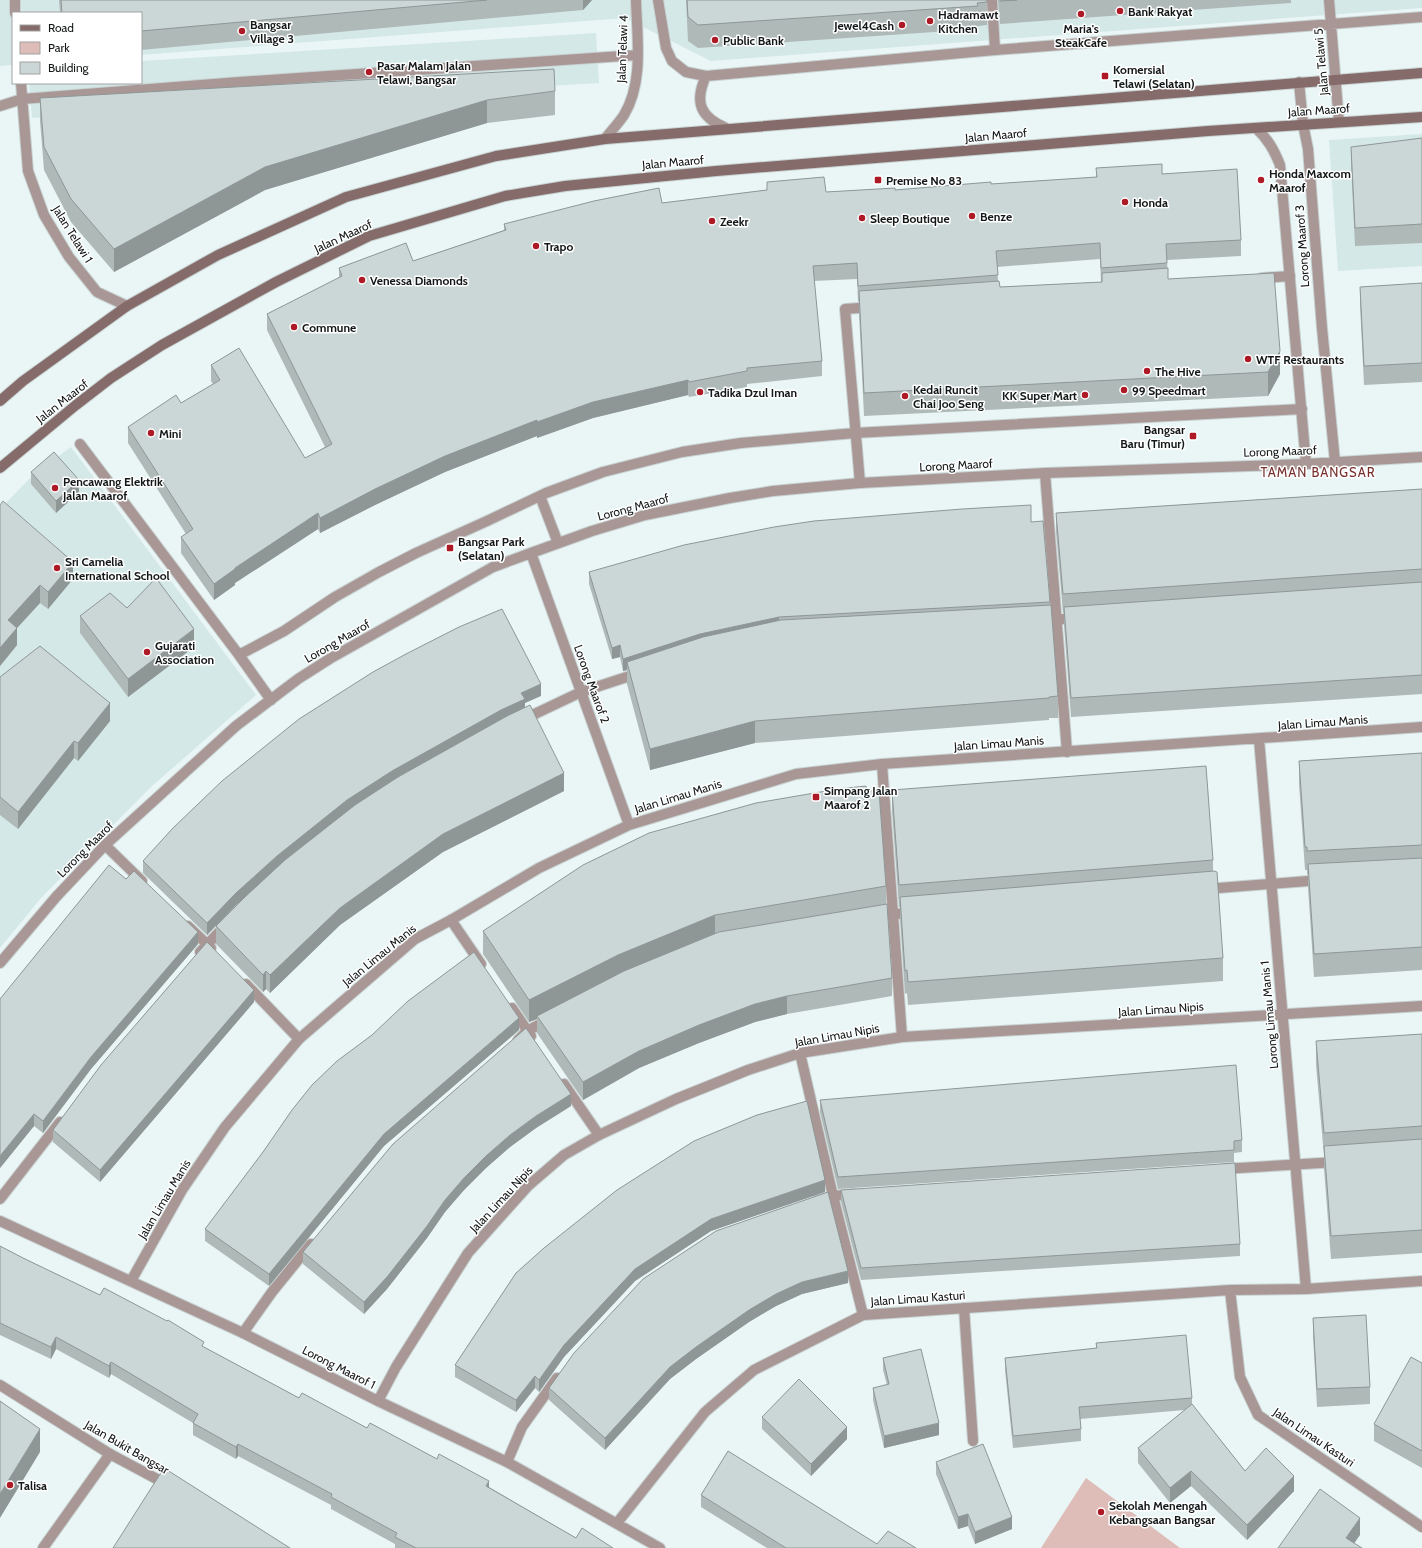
<svg xmlns="http://www.w3.org/2000/svg" width="1422" height="1548" viewBox="0 0 1422 1548" font-family="Cabin,sans-serif">
  <rect width="100%" height="100%" fill="#eaf6f6"/>
  <!-- built -->
  <path fill="#d4e8e8" d="M0 0H1422V8L711 61 625 18 141 55V13H13V65L0 66Z
    M596 33 599 83 32 118 29 83H141V61Z
    M1422 134V266L1338 271 1329 140Z
    M71 447 256 695 151 787 41 898 0 948V509L34 474Z"/>
  <!-- green -->
  <path fill="#debcb8" d="M1086 1478 1180 1548H1041Z"/>
  <g fill="none" stroke-linecap="round" stroke-linejoin="round">
    <!-- lane casing -->
    <g stroke="#c8d2d2" stroke-width="12">
      <path id="lane" d="M992 0 995 50
        M0 106 22 99
        M1262 278 1290 276
        M80 444 239 655 271 700
        M1045 473 1067 752
        M860 483 845 309 873 307
        M540 496 558 543
        M1039 621 1077 618
        M239 655 284 631 335 597 379 572 416 553 487 521 546 493 603 472 682 452 741 443 855 433 1302 409
        M522 720 581 692 639 673
        M882 764 902 1037
        M105 845 142 881
        M1206 889 1321 880
        M875 917 912 912
        M451 920 481 964
        M188 926 211 948
        M200 952 225 926
        M246 984 299 1039
        M512 1008 531 1036
        M518 1040 527 1031 548 1020
        M800 1053 833 1196 863 1315
        M564 1084 599 1135
        M1223 1169 1337 1162
        M0 1199 60 1122
        M817 1201 833 1196 854 1194
        M964 1308 973 1441
        M243 1333 272 1292 311 1244
        M507 1462 522 1427 557 1378
        M43 1548 110 1454 168 1485"/>
    </g>
    <!-- street casing -->
    <g stroke="#c8d2d2" stroke-width="12">
      <path id="street" d="M15 0V13
        M658 0 666 48 672 61 686 72 706 76 995 50 1422 17
        M1329 0 1339 122
        M706 76C694 102 700 117 726 128
        M1299 82 1303 124 1308 149 1322 328 1335 462
        M21 83 28 171 44 215 69 257 97 292 127 306
        M22 99 239 82 637 55
        M1256 128C1268 139 1274 150 1280 165L1306 464
        M605 139C611 131 618 124 624 115 644 82 637 37 636 0
        M531 553 629 825
        M1259 739 1306 1289
        M0 963 56 897 105 845 236 726 298 679 331 658 493 567 531 553 592 531 645 515 730 498 773 491 860 483 1045 473 1306 464 1422 457
        M0 1221 243 1333 378 1401 507 1462 660 1548
        M131 1281 182 1190 225 1127 299 1039 415 939 451 920 539 868 629 825 796 774 882 764 1422 727
        M1230 1290 1240 1377 1258 1415 1422 1527
        M0 1385 110 1454
        M378 1401 396 1367 468 1253 528 1186 564 1155 599 1135 676 1099 748 1070 800 1053 902 1037 1422 1006
        M617 1523 705 1412 754 1370 863 1315 1230 1290 1306 1289 1422 1281"/>
    </g>
    <!-- secondary casing -->
    <g stroke="#c8d2d2" stroke-width="12">
      <path id="secondary" d="M0 401 23 381 127 306 218 255 346 197 496 156 605 139 667 134 1422 73
        M0 468 76 405 111 378 162 345 276 282 369 236 505 196 565 186 716 171 1208 131 1422 117"/>
    </g>
    <!-- lane -->
    <use href="#lane" stroke="#a99795" stroke-width="10"/>
    <!-- street -->
    <use href="#street" stroke="#a99795" stroke-width="10"/>
    <!-- secondary -->
    <use href="#secondary" stroke="#856b69" stroke-width="10"/>
  </g>
  <!-- wall -->
  <path fill="#afb9b8" fill-rule="evenodd" d="M59 0H592L583 10 141 50V13H60Z
    M686 0H987V25L978 26V29L698 48 688 41Z
    M998 0H1291V3L1000 24Z
    M555 91V115L487 123 265 190 114 272 71 222 44 170 40 121V98Z
    M1422 138V243L1355 246 1351 165V147Z
    M1096 168 1162 174 1241 240V256L1167 260 1168 279 1280 374 1268 396 864 416 859 314V301L858 302 857 279 814 281 822 361V376L747 384V387L689 397 688 395 593 418 537 438V436L445 472 375 505 320 533 318 529 235 583V585L214 600 181 553V537L186 534 128 443V427L181 403 213 384 211 381V365L305 458 325 447 267 330V314L339 278V268L413 261 504 230V224L662 203 767 190V182L826 192 895 190 991 184 1096 177ZM1100 259 1101 282 1000 287 998 281 997 267Z
    M1422 283V382L1364 385 1360 305V287Z
    M31 472 79 492 56 513 31 484Z
    M1422 489V694L1071 717 1064 626V613H1063L1056 532V513Z
    M0 505 73 579 48 609 40 603 17 628V645L0 666Z
    M1031 522 1050 602 1058 696V718H1049V720L755 743 650 770 627 684V670L623 671 620 657 612 659 589 584V572Z
    M127 608 194 647 128 697 80 633V616Z
    M0 677 110 721 78 761 74 758 18 829 0 815Z
    M541 696 525 703V708L564 791 443 852 340 925 270 993 266 989 263 992 216 944V926L243 899 236 905 207 935 143 873V861Z
    M1422 753V970L1314 977 1308 888V874L1307 875V870H1305L1299 784V761Z
    M892 790 1213 860V872L1223 958V981L908 1005 907 993 905 994 900 920V907H899L892 812Z
    M867 791 886 886V904L892 978V996L787 1014 755 1022 699 1043 639 1068 583 1100 537 1033V1019L529 1022 483 954V931Z
    M198 944 91 1069 43 1133 34 1126 0 1168V999Z
    M254 1002 100 1182 53 1142V1130Z
    M519 1030 384 1146 269 1286 205 1241V1229Z
    M1422 1034V1253L1331 1259 1324 1169V1156L1316 1065V1041Z
    M820 1100 1242 1140V1152L1234 1153V1162L838 1189 820 1112Z
    M571 1106 536 1128 510 1147 486 1168 464 1190 445 1212 427 1238 387 1289 364 1314 303 1264V1252Z
    M841 1190 1240 1244V1256L861 1280 841 1202Z
    M825 1192 711 1231 635 1281 564 1357 539 1392 535 1388 516 1412 455 1377V1365L516 1273Z
    M0 1246 23 1258 204 1347 299 1398 367 1428 489 1487 576 1538 613 1548H395V1544L331 1509V1505L238 1456 236 1459 193 1435V1423L111 1374 109 1378 56 1349 51 1359 0 1335Z
    M643 1279 848 1283 802 1294 776 1306 749 1322 696 1359 670 1379 605 1450 549 1400V1388Z
    M1313 1318 1370 1387V1404L1317 1407 1313 1336Z
    M1096 1343 1192 1398V1405L1245 1471 1294 1491 1247 1540 1191 1486 1170 1503 1138 1463V1448L1185 1410 1080 1419 1081 1429V1441L1013 1448 1005 1370V1358L1096 1348Z
    M883 1358 939 1435 884 1448 873 1400V1388L887 1385 883 1370Z
    M1422 1363V1468L1374 1441V1424Z
    M762 1417 847 1439 811 1476 762 1429Z
    M936 1462 1012 1529 975 1544 968 1526 958 1529 936 1474Z
    M701 1495 877 1544 916 1548H767L701 1507Z"/>
  <!-- shaded-wall -->
  <path fill="#8e9696" d="M583 0H592L583 10Z
    M487 100V123L265 190 114 272V249L265 167Z
    M1280 351V374L1268 396V372Z
    M688 380V395L593 418 537 438V422L593 402Z
    M537 420V436L445 472 375 505 320 533V518L375 489 445 456Z
    M79 480V492L56 513V501Z
    M318 513V529L235 583V585L214 600V584L235 568Z
    M73 562V579L48 609V592Z
    M40 585V603L17 628V645L0 666V648L8 620Z
    M779 617V629L627 662V670L623 671V659L700 634Z
    M194 629V647L128 697V679Z
    M620 645V657L612 659V648Z
    M541 684V696L525 703V711L277 868 236 905 207 935V923L236 893 277 856 347 800 392 771 521 693Z
    M110 703V721L78 761V743Z
    M755 721V743L650 770V749Z
    M74 741V758L18 829V812Z
    M564 773V791L443 852 340 925 270 993V975L340 908 443 834Z
    M715 915V937L537 1016V1019L529 1022V1000L618 955Z
    M198 932V944L91 1069 43 1133V1121L91 1057Z
    M266 971V989L263 992V975Z
    M254 990V1002L100 1182V1170Z
    M787 996V1014L755 1022 699 1043 639 1068 583 1100V1082L639 1051 699 1025 755 1004Z
    M519 1018V1030L384 1146 269 1286V1274L384 1134Z
    M571 1094V1106L536 1128 510 1147 486 1168 464 1190 445 1212 427 1238 387 1289 364 1314V1302L445 1200 464 1178 486 1156 510 1135 536 1116Z
    M34 1114V1126L0 1168V1156Z
    M825 1180V1192L711 1231 635 1281 564 1357 539 1392V1380L564 1345 635 1269 711 1219Z
    M848 1271V1283L802 1294 776 1306 749 1322 696 1359 670 1379 605 1450V1438L670 1367 696 1347 749 1310 776 1294 802 1282Z
    M56 1337V1349L51 1359V1347Z
    M111 1362V1374L109 1378V1366Z
    M535 1376V1388L516 1412V1400Z
    M939 1423V1435L884 1448V1436Z
    M847 1427V1439L811 1476V1464Z
    M40 1429V1452L0 1518V1494Z
    M238 1444V1456L236 1459V1447Z
    M1191 1471V1486L1170 1503V1488Z
    M1294 1476V1491L1247 1540V1525Z
    M489 1481V1493L486 1486Z
    M968 1514V1526L958 1529V1517Z
    M1012 1517V1529L975 1544V1532Z
    M1360 1518V1535L1351 1548 1346 1538Z"/>
  <!-- building -->
  <path fill="#cbd7d6" stroke="#8e9696" d="M61 0H487L141 31V13H62Z
    M687 0H987V2L977 3 978 6 698 25 688 17Z
    M1000 0H1017L1000 1Z
    M554 69 555 91 487 100 265 167 114 249 71 199 44 147 40 98Z
    M1422 138V224L1355 228 1351 147Z
    M1162 164V174L1237 169 1241 240 1166 244 1167 263 1101 268 1100 243 996 251 998 275 858 286 857 263 813 266 822 361 747 368V371L689 382 688 380 593 402 537 422V420L445 456 375 489 320 518 318 513 235 568V569L214 584 181 537 193 529 128 427 176 395 181 403 220 380 211 365 239 348 305 458 332 444 267 314 342 276 339 268 406 243 413 261 506 230 504 224 594 201 659 188 662 203 767 190V182L824 177 826 192 895 188V190L991 182V184L1097 177 1096 168Z
    M1168 268V279L1274 273 1280 351 1268 372 864 393 859 291 999 281 1000 287 1102 282V273Z
    M1422 283V363L1364 366 1360 287Z
    M54 452 79 480 56 501 31 472Z
    M1422 489V569L1063 594 1056 513Z
    M3 501 73 562 48 592 40 585 8 620 17 628 0 648V505Z
    M1031 505V522L1043 521 1050 602 779 617 700 634 623 659 620 645 612 648 589 572 684 545 774 527 814 521 962 509Z
    M156 578 194 629 128 679 80 616 110 593 127 608Z
    M1422 582V675L1071 698 1064 607Z
    M1051 605 1058 696 1049 697V698L755 721 650 749 627 662 703 637 781 620Z
    M502 609 541 684 521 693 525 699 501 710 392 771 347 800 277 856 236 893 207 923 143 861 172 829 222 781 299 719 373 672 406 654 459 627Z
    M40 646 110 703 78 743 74 741 18 812 0 797V677Z
    M530 705 564 773 443 834 340 908 270 975 266 971 263 975 216 926 245 897 285 860 355 805 398 777 507 716Z
    M1422 753V845L1307 851V847H1305L1299 761Z
    M1206 766 1213 860 899 885 892 790Z
    M866 786 867 791H879L886 886 715 915 618 955 529 1000 483 931 583 865 649 833 756 803 838 789Z
    M1422 858V947L1314 954 1308 864Z
    M109 865 126 879 134 871 198 932 91 1057 43 1121 34 1114 0 1156V999Z
    M1214 871 1217 872 1223 958 908 982 907 970 905 971 900 897Z
    M887 904 892 978 787 996 755 1004 699 1025 639 1051 583 1082 537 1016 624 971 719 932Z
    M207 942 254 990 100 1170 53 1130 101 1065Z
    M474 952 519 1018 384 1134 269 1274 205 1229 263 1152 292 1110 312 1085 337 1061 372 1035 408 1001Z
    M526 1028 571 1094 536 1116 510 1135 486 1156 464 1178 445 1200 427 1226 387 1277 364 1302 303 1252 393 1144Z
    M1422 1034V1126L1324 1133 1316 1041Z
    M1236 1065 1242 1140 1234 1141V1150L838 1177 820 1100Z
    M807 1101 825 1180 711 1219 635 1269 564 1345 539 1380 535 1376 516 1400 455 1365 516 1273 544 1248 617 1190 694 1141 757 1115Z
    M1422 1139V1230L1331 1236 1324 1146Z
    M1235 1163 1240 1244 861 1268 841 1190Z
    M828 1192 848 1271 802 1282 776 1294 749 1310 696 1347 670 1367 605 1438 549 1388 574 1353 643 1279 716 1231Z
    M0 1246 23 1258 100 1295 104 1288 167 1321 168 1320 204 1342 202 1346 299 1398 302 1393 367 1428 370 1423 437 1459 439 1454 489 1481 486 1486 576 1538 582 1528 613 1548H416L395 1537 397 1533 331 1497 332 1494 238 1444 236 1447 193 1423 198 1414 111 1362 109 1366 56 1337 51 1347 0 1323Z
    M1366 1315 1370 1387 1317 1389 1313 1318Z
    M1186 1335 1192 1398 1079 1407 1081 1429 1013 1436 1005 1358 1097 1348 1096 1343Z
    M921 1349 939 1423 884 1436 873 1388 889 1384 883 1358Z
    M1411 1357 1422 1363V1451L1374 1424Z
    M799 1379 847 1427 811 1464 762 1417Z
    M0 1401 40 1429 0 1494Z
    M1192 1404 1245 1471 1266 1448 1294 1476 1247 1525 1191 1471 1170 1488 1138 1448Z
    M983 1444 1012 1517 975 1532 968 1514 958 1517 936 1462Z
    M728 1451 877 1544 888 1531 916 1548H786L701 1495Z
    M164 1468 290 1548H113Z
    M1320 1489 1360 1518 1346 1538 1362 1548H1278Z"/>
  <!-- markers -->
  <g fill="#ad1924" stroke="#fff" stroke-width="1.5">
    <circle cx="1120" cy="11" r="4"/>
    <circle cx="1081" cy="14" r="4"/>
    <circle cx="930" cy="21" r="4"/>
    <circle cx="902" cy="25" r="4"/>
    <circle cx="242" cy="31" r="4"/>
    <circle cx="715" cy="40" r="4"/>
    <circle cx="369" cy="72" r="4"/>
    <rect x="1101" y="72" width="8" height="8" rx="2"/>
    <rect x="874" y="176" width="8" height="8" rx="2"/>
    <circle cx="1261" cy="180" r="4"/>
    <circle cx="1125" cy="202" r="4"/>
    <circle cx="972" cy="216" r="4"/>
    <circle cx="862" cy="218" r="4"/>
    <circle cx="712" cy="221" r="4"/>
    <circle cx="536" cy="246" r="4"/>
    <circle cx="362" cy="280" r="4"/>
    <circle cx="294" cy="327" r="4"/>
    <circle cx="1248" cy="359" r="4"/>
    <circle cx="1147" cy="371" r="4"/>
    <circle cx="1124" cy="390" r="4"/>
    <circle cx="700" cy="392" r="4"/>
    <circle cx="1085" cy="395" r="4"/>
    <circle cx="905" cy="396" r="4"/>
    <circle cx="151" cy="433" r="4"/>
    <rect x="1189" y="432" width="8" height="8" rx="2"/>
    <circle cx="55" cy="488" r="4"/>
    <rect x="446" y="544" width="8" height="8" rx="2"/>
    <circle cx="57" cy="568" r="4"/>
    <circle cx="147" cy="652" r="4"/>
    <rect x="812" y="793" width="8" height="8" rx="2"/>
    <circle cx="10" cy="1485" r="4"/>
    <circle cx="1101" cy="1512" r="4"/>
  </g>
  <g text-anchor="middle" dominant-baseline="central" stroke-width="3" stroke-linejoin="round" paint-order="stroke">
    <!-- poi labels -->
    <g font-size="12" font-weight="bold" fill="#131717" stroke="#fff" text-anchor="start">
      <text x="1128" y="11">Bank Rakyat</text>
      <text x="938" y="14">Hadramawt<tspan x="938" dy="14">Kitchen</tspan></text>
      <text x="250" y="24">Bangsar<tspan x="250" dy="14">Village 3</tspan></text>
      <text x="894" y="25" text-anchor="end">Jewel4Cash</text>
      <text x="1081" y="28" text-anchor="middle">Maria's<tspan x="1081" dy="14">SteakCafe</tspan></text>
      <text x="723" y="40">Public Bank</text>
      <text x="377" y="65">Pasar Malam Jalan<tspan x="377" dy="14">Telawi, Bangsar</tspan></text>
      <text x="1113" y="69">Komersial<tspan x="1113" dy="14">Telawi (Selatan)</tspan></text>
      <text x="1269" y="173">Honda Maxcom<tspan x="1269" dy="14">Maarof</tspan></text>
      <text x="886" y="180">Premise No 83</text>
      <text x="1133" y="202">Honda</text>
      <text x="980" y="216">Benze</text>
      <text x="870" y="218">Sleep Boutique</text>
      <text x="720" y="221">Zeekr</text>
      <text x="544" y="246">Trapo</text>
      <text x="370" y="280">Venessa Diamonds</text>
      <text x="302" y="327">Commune</text>
      <text x="1256" y="359">WTF Restaurants</text>
      <text x="1155" y="371">The Hive</text>
      <text x="913" y="389">Kedai Runcit<tspan x="913" dy="14">Chai Joo Seng</tspan></text>
      <text x="1132" y="390">99 Speedmart</text>
      <text x="708" y="392">Tadika Dzul Iman</text>
      <text x="1077" y="395" text-anchor="end">KK Super Mart</text>
      <text x="1185" y="429" text-anchor="end">Bangsar<tspan x="1185" dy="14">Baru (Timur)</tspan></text>
      <text x="159" y="433">Mini</text>
      <text x="63" y="481">Pencawang Elektrik<tspan x="63" dy="14">Jalan Maarof</tspan></text>
      <text x="458" y="541">Bangsar Park<tspan x="458" dy="14">(Selatan)</tspan></text>
      <text x="65" y="561">Sri Camelia<tspan x="65" dy="14">International School</tspan></text>
      <text x="155" y="645">Gujarati<tspan x="155" dy="14">Association</tspan></text>
      <text x="824" y="790">Simpang Jalan<tspan x="824" dy="14">Maarof 2</tspan></text>
      <text x="18" y="1485">Talisa</text>
      <text x="1109" y="1505">Sekolah Menengah<tspan x="1109" dy="14">Kebangsaan Bangsar</tspan></text>
    </g>
    <!-- street labels -->
    <g font-size="12" fill="#131717" stroke="#fff">
      <text transform="translate(622 49) rotate(-88)">Jalan Telawi 4</text>
      <text transform="translate(1321 62) rotate(-95)">Jalan Telawi 5</text>
      <text transform="translate(1319 110) rotate(-4)">Jalan Maarof</text>
      <text transform="translate(996 135) rotate(-5)">Jalan Maarof</text>
      <text transform="translate(673 162) rotate(-5)">Jalan Maarof</text>
      <text transform="translate(73 234) rotate(58)">Jalan Telawi 1</text>
      <text transform="translate(343 236) rotate(-25)">Jalan Maarof</text>
      <text transform="translate(1302 246) rotate(-94)">Lorong Maarof 3</text>
      <text transform="translate(62 401) rotate(-38)">Jalan Maarof</text>
      <text transform="translate(1280 451) rotate(-2)">Lorong Maarof</text>
      <text transform="translate(956 465) rotate(-3)">Lorong Maarof</text>
      <text transform="translate(633 507) rotate(-15)">Lorong Maarof</text>
      <text transform="translate(337 641) rotate(-30)">Lorong Maarof</text>
      <text transform="translate(592 684) rotate(70)">Lorong Maarof 2</text>
      <text transform="translate(1323 722) rotate(-4)">Jalan Limau Manis</text>
      <text transform="translate(999 743) rotate(-4)">Jalan Limau Manis</text>
      <text transform="translate(678 796) rotate(-17)">Jalan Limau Manis</text>
      <text transform="translate(85 849) rotate(-45)">Lorong Maarof</text>
      <text transform="translate(379 955) rotate(-39)">Jalan Limau Manis</text>
      <text transform="translate(1161 1009) rotate(-4)">Jalan Limau Nipis</text>
      <text transform="translate(1269 1015) rotate(-95)">Lorong Limau Manis 1</text>
      <text transform="translate(837 1035) rotate(-10)">Jalan Limau Nipis</text>
      <text transform="translate(164 1199) rotate(-59)">Jalan Limau Manis</text>
      <text transform="translate(501 1199) rotate(-47)">Jalan Limau Nipis</text>
      <text transform="translate(918 1298) rotate(-4)">Jalan Limau Kasturi</text>
      <text transform="translate(339 1367) rotate(27)">Lorong Maarof 1</text>
      <text transform="translate(1314 1437) rotate(34)">Jalan Limau Kasturi</text>
      <text transform="translate(127 1447) rotate(30)">Jalan Bukit Bangsar</text>
    </g>
    <!-- neighbourhood labels -->
    <g font-size="13" letter-spacing="1" fill="#762f2d" stroke="#fff">
      <text x="1318" y="472">TAMAN BANGSAR</text>
    </g>
  </g>
  <!-- legend -->
  <rect x="12" y="12" width="130" height="72" fill="#ffffff" stroke="#a1a2a2"/>
  <rect x="20" y="25" width="20" height="6" fill="#856b69" stroke="#a1a2a2"/>
  <text x="48" y="32" font-size="12" fill="#131717">Road</text>
  <rect x="20" y="42" width="20" height="12" fill="#debcb8" stroke="#a1a2a2"/>
  <text x="48" y="52" font-size="12" fill="#131717">Park</text>
  <rect x="20" y="62" width="20" height="12" fill="#cbd7d6" stroke="#a1a2a2"/>
  <text x="48" y="72" font-size="12" fill="#131717">Building</text>
</svg>
